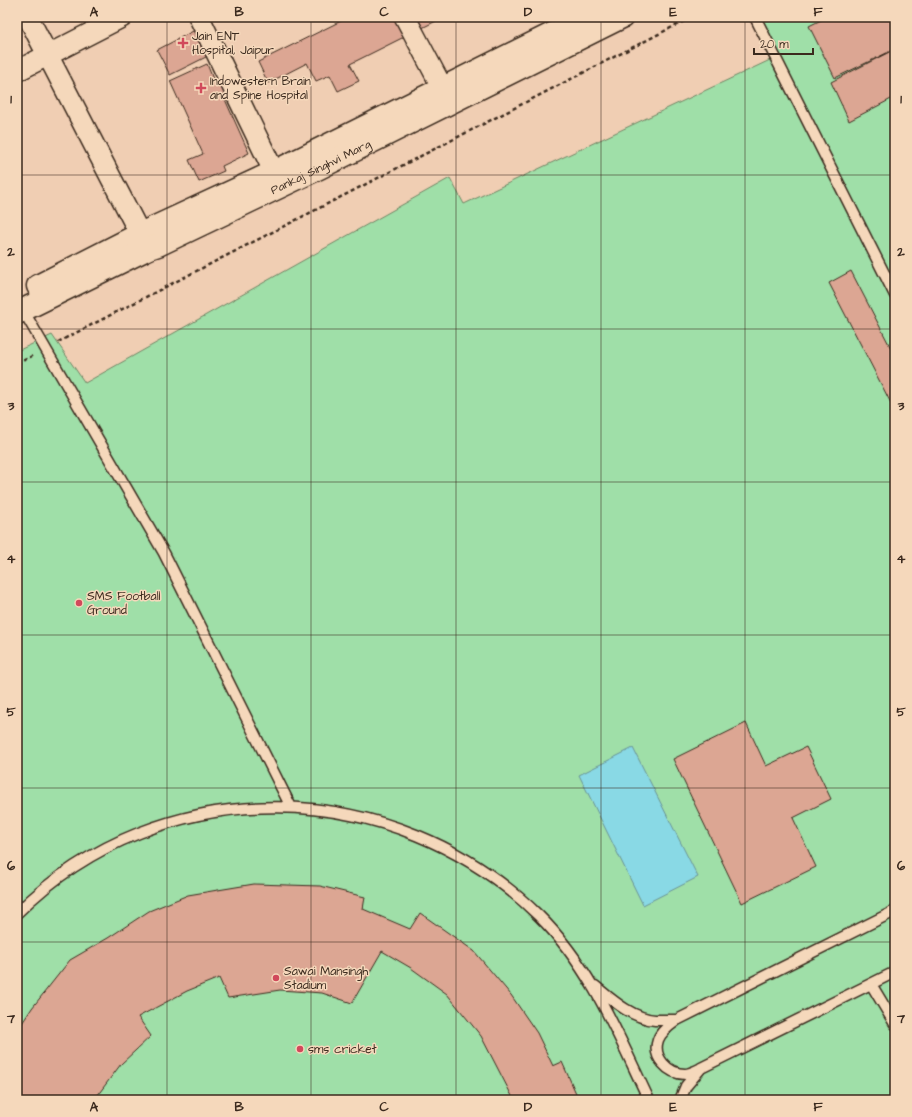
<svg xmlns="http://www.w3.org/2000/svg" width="912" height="1117" viewBox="0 0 912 1117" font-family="'Architects Daughter',sans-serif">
  <rect width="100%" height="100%" fill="#f0ceb3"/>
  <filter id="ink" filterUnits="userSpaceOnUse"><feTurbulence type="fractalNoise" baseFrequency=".025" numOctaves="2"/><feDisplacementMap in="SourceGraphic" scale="8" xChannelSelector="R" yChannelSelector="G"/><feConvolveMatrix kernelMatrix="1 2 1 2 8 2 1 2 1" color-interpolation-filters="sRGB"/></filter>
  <g filter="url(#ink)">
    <!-- green -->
    <path fill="#9fdfa8" stroke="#6d8463" d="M749 17H895V1100H17V351L52 335 85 383 450 178 464 204 770 60Z"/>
    <!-- water -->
    <path fill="#89d9e5" stroke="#6a9395" d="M633 748 698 877 643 905 579 775Z"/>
    <!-- building -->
    <path fill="#dca693" stroke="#3b2a1e" d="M349 17H444L350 64 359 81 338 91 330 75 316 81 307 63 268 83 258 62Z
      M827 17H895V49L835 78 809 26Z
      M197 29 210 55 170 75 157 50Z
      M895 49V97L849 121 831 82Z
      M207 64 213 79 224 75 231 91 223 95 249 153 222 166 224 171 199 182 189 160 203 154 170 81Z
      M851 271 895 356V411L829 283Z
      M746 723 766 766 806 747 831 799 793 818 816 867 742 903 673 759Z
      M254 884 320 886 365 897 363 909 410 929 420 913 474 951 511 995 537 1033 553 1066 562 1062 579 1100H514L481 1036 447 994 411 968 382 951 352 1003 322 993 280 990 228 998 219 978 187 991 138 1017 151 1036 121 1064 94 1100H17V1031L32 1008 70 960 108 938 149 911 188 895Z"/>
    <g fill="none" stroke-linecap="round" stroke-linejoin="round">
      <!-- lane casing -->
      <g stroke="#3b2a1e" stroke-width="13">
        <path id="lane" d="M755 17 895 295
          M23 310 164 553 291 807
          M17 913C162 769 395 774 539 916 591 967 618 1035 649 1100
          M871 984 895 1024
          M595 986C612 1000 632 1018 655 1020 662 1020 670 1020 677 1020L895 911
          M677 1020C670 1025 661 1031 658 1040 652 1057 668 1074 685 1074 689 1074 695 1071 700 1069
          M680 1100 686 1086 701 1068 895 972"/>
      </g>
      <!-- street casing -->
      <g stroke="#3b2a1e" stroke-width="23">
        <path id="street" d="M28 17 140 234
          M199 17 274 172
          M405 17 443 89
          M17 71 122 17"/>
      </g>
      <!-- secondary casing -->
      <g stroke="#3b2a1e" stroke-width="25">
        <g id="secondary">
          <path d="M38 286 140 234 274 172 586 17"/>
          <path id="s1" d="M17 313 149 248 158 245 319 168 622 17"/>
        </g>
      </g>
      <!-- path -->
      <path stroke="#3b2a1e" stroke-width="2.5" stroke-dasharray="4 3" stroke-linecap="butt" d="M58 342 692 17
        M17 364 32 356"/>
      <!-- lane -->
      <use href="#lane" stroke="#f5d8bb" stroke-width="10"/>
      <!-- street -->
      <use href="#street" stroke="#f5d8bb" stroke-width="20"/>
      <!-- secondary -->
      <use href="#secondary" stroke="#f5d8bb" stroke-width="22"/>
    </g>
  </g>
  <!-- grid -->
  <path fill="none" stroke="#3b2a1e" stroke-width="1" stroke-opacity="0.55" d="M167 17V1100M311 17V1100M456 17V1100M601 17V1100M745 17V1100M17 175H895M17 329H895M17 482H895M17 635H895M17 788H895M17 942H895"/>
  <!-- markers -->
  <g fill="#d1495b" stroke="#f5d8bb" stroke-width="1.5">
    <path d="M181 37h4v4h4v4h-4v4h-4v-4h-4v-4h4z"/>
    <path d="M199 82h4v4h4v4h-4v4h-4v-4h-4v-4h4z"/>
    <circle cx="79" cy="603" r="4"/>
    <circle cx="276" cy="978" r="4"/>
    <circle cx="300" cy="1049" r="4"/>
  </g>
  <g text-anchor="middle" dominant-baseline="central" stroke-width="3" stroke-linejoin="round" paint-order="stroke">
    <!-- poi labels -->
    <g font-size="12" fill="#3b2a1e" stroke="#f5d8bb" text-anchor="start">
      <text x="192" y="36">Jain ENT<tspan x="192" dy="14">Hospital, Jaipur</tspan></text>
      <text x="210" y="81">Indowestern Brain<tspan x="210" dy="14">and Spine Hospital</tspan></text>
      <text x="87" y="596">SMS Football<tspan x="87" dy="14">Ground</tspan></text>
      <text x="284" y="971">Sawai Mansingh<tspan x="284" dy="14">Stadium</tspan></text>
      <text x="308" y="1049">sms cricket</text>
    </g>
    <!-- street labels -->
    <g font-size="12" fill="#3b2a1e" stroke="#f5d8bb">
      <text stroke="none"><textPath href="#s1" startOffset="337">Pankaj Singhvi Marg</textPath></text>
    </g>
  </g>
  <!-- margin -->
  <rect width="912" height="1117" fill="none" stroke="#f5d8bb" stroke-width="44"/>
  <!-- scale -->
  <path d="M754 48v6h59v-6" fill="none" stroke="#3b2a1e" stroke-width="2"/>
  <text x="760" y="48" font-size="12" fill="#3b2a1e" stroke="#f5d8bb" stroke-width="3" paint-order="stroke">20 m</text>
  <rect x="22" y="22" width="868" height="1073" fill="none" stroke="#3b2a1e" stroke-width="1.5"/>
  <g font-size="13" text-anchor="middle" font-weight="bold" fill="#3b2a1e">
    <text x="94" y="16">A</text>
    <text x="239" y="16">B</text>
    <text x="384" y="16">C</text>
    <text x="528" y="16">D</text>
    <text x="673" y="16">E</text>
    <text x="818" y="16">F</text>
    <text x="11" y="103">1</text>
    <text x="901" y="103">1</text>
    <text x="11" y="256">2</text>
    <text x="901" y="256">2</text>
    <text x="11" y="410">3</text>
    <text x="901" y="410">3</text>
    <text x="11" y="563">4</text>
    <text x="901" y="563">4</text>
    <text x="11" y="716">5</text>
    <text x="901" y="716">5</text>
    <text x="11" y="870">6</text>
    <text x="901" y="870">6</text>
    <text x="11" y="1023">7</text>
    <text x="901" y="1023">7</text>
    <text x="94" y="1111">A</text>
    <text x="239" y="1111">B</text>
    <text x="384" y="1111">C</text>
    <text x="528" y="1111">D</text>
    <text x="673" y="1111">E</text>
    <text x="818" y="1111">F</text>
  </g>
</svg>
